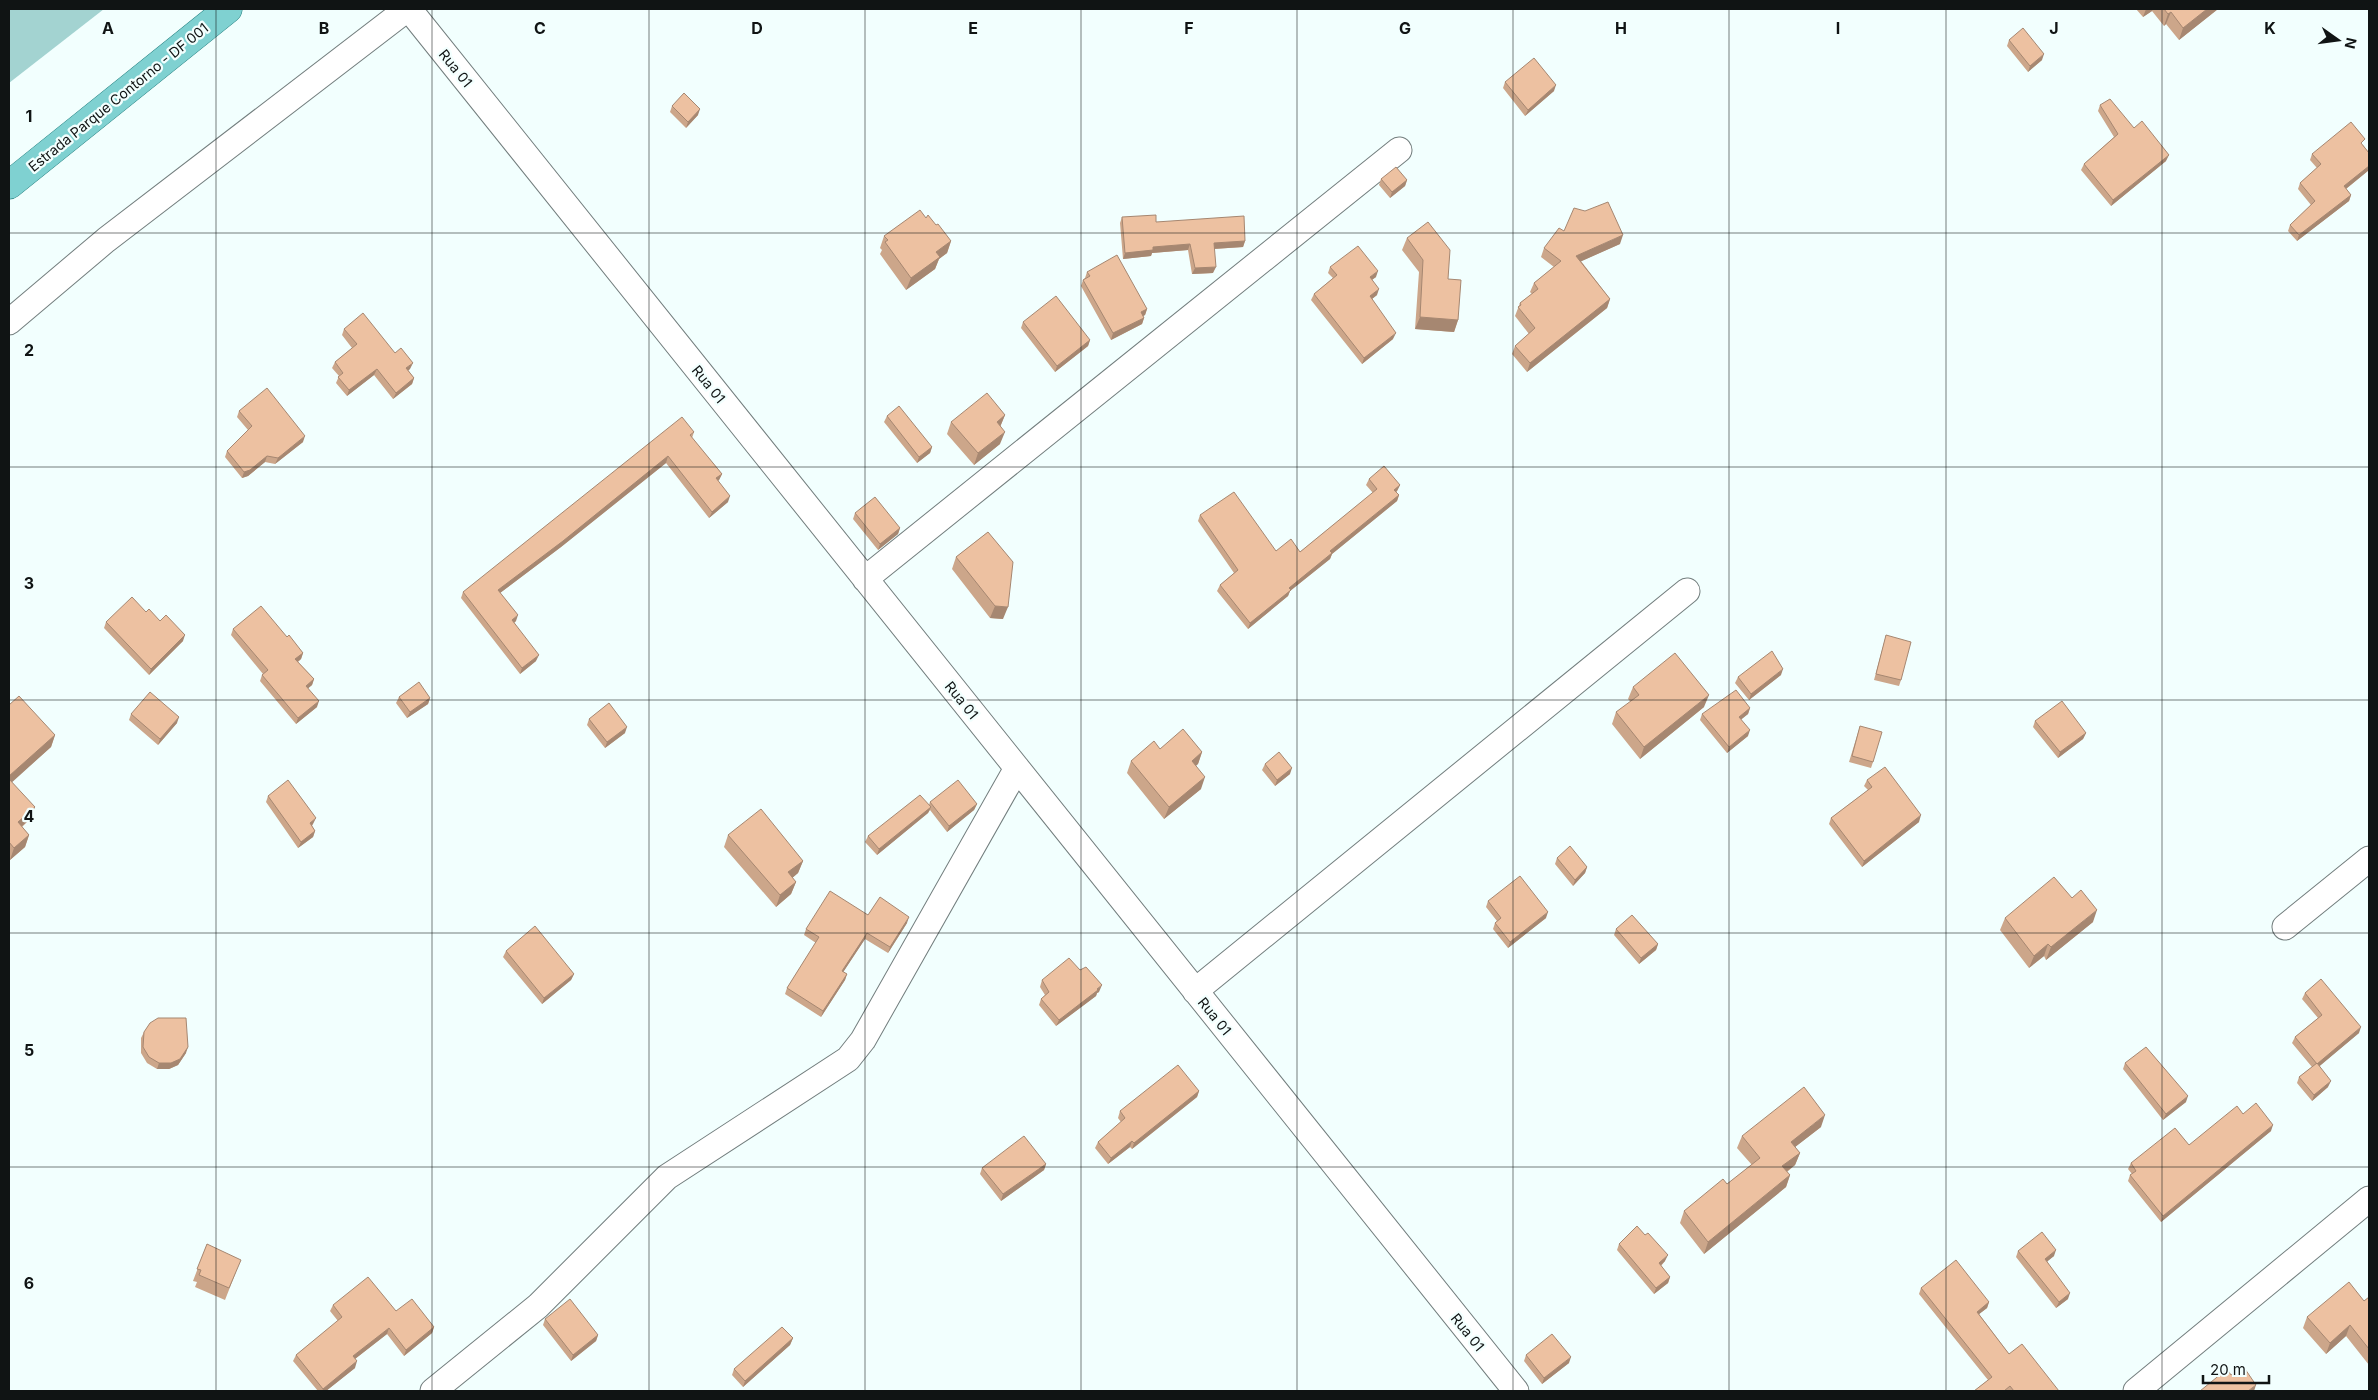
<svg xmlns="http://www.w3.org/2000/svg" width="2378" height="1400" viewBox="0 0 2378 1400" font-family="Inter,sans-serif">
  <rect width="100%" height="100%" fill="#f2fffe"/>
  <!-- green -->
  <path fill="#a3d3d1" d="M9 9H104L9 83Z"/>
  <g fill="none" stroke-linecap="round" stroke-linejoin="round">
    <!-- minor casing -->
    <g stroke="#737e7e" stroke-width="27">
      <path id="minor" d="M409 9 1516 1391
        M9 322 106 240 407 9
        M865 579 1399 150
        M2285 927 2369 859
        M1195 991 1687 591
        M433 1391 538 1306 667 1177 848 1059 863 1040 1017 768
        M2136 1391 2369 1199"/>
    </g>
    <!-- major casing -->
    <g stroke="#207b7b" stroke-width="29">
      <path id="major" d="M9 185 228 9"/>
    </g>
    <!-- minor -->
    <use href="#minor" stroke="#fff" stroke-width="25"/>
    <!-- major -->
    <use href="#major" stroke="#7fd1d1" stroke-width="28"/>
  </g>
  <!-- wall -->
  <path fill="#cca68a" d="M2136 9H2218L2179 40 2166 24 2164 26 2152 11 2143 17Z
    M2009 40 2042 60 2028 72 2007 46Z
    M1505 82 1554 91 1525 116 1503 88Z
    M2100 105 2134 128 2166 161 2111 206 2081 170 2084 164 2114 137 2098 111Z
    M672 106 698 115 686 128 670 112Z
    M2363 145 2369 153V170L2346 189 2351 195 2349 201 2297 241 2288 231 2290 225 2311 205 2298 189 2300 183 2317 168 2310 160 2312 154Z
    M1381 179 1407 180 1405 186 1390 198 1379 185Z
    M1122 217 1156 222 1245 241 1243 247 1214 249 1213 273 1192 274 1188 250 1152 253 1151 256 1123 259 1120 223Z
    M926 218 936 225 951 241 947 253 939 259 935 269 906 290 880 254 882 250 880 248 884 236Z
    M1407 238 1448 279 1458 320 1454 332 1415 329 1419 272 1402 250Z
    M1620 244 1581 261 1610 299 1607 308 1527 372 1512 354 1515 346 1529 334 1515 316 1520 303 1532 294 1530 292 1534 283 1554 267 1541 257 1544 248Z
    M1330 267 1376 277 1372 280 1377 295 1372 299 1393 339 1362 364 1311 300 1314 294 1333 278 1328 273Z
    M1087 272 1147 309 1145 315 1143 316 1144 318 1142 324 1111 340 1081 286 1083 280 1085 278Z
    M1023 322 1090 340 1088 346 1055 372 1021 328Z
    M344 329 395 353 410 369 408 370 414 378 412 384 393 399 374 375 347 396 336 383 339 376 332 368 335 362 352 348 342 335Z
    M239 411 303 442 275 464 265 462 248 476 242 478 225 457 227 451 248 430 237 417Z
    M1005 415 1000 427V444L974 465 947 434 951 422Z
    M887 416 932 447 930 453 917 463 884 422Z
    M694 432 692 438 722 474 719 480 718 481 728 502 709 518 666 463 561 547 500 593 516 621 514 623 536 661 520 674 461 598 463 592Z
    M1369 479 1400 485 1397 491 1396 492 1399 495 1397 501 1332 554 1330 559 1290 591 1288 596 1248 629 1217 591 1220 585 1234 573 1198 521 1200 515 1276 551 1300 552 1373 493 1366 485Z
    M855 513 900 528 898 534 878 550 853 519Z
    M988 532 1003 619 990 618 952 569 956 557Z
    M146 612 183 641 149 675 104 628 106 622Z
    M233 629 287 637 303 653 301 659 298 662 314 679 312 685 308 688 317 707 296 724 260 681 262 675 263 674 231 635Z
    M1886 635 1901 680 1899 686 1874 680Z
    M1781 675 1749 700 1735 683 1738 677Z
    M1633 687 1704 707 1640 759 1612 724 1616 712 1631 702 1628 699Z
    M399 697 430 698 428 704 407 718 396 703Z
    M9 705 55 735 51 747 11 782 30 819 22 827 29 835 25 847 10 860 9 859Z
    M1750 708 1748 714 1741 719 1748 736 1727 753 1700 720 1702 714Z
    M131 714 177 723 158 745 129 720Z
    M589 719 625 733 605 748 587 725Z
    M2035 721 2086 733 2083 739 2058 758 2033 727Z
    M1860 726 1873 762 1871 768 1849 762Z
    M1160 749 1202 752 1198 764 1196 765 1201 789 1164 819 1127 773 1131 761Z
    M1265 764 1290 774 1275 786 1262 770Z
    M1867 780 1919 822 1862 867 1829 824 1831 818 1868 790 1864 786Z
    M268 796 313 824 312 826 315 831 313 837 298 848 266 802Z
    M930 802 977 804 974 810 947 832 930 810 928 813 877 855 865 842 868 836 929 805Z
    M728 835 803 861 798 873 792 878 796 882 791 894 776 907 724 847Z
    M1557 858 1587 867 1585 873 1573 886 1555 864Z
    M1488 901 1546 918 1508 948 1493 929 1495 923 1497 921 1486 907Z
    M868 915 907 923 888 953 865 939 843 972 847 974 845 980 821 1017 785 994 787 988 816 943 804 935 806 929Z
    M2005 918 2093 922 2046 960 2044 956 2029 968 2000 930Z
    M1616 929 1658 944 1656 950 1639 964 1614 935Z
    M506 951 574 974 571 980 542 1004 503 957Z
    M1042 980 1099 992 1097 993 1096 996 1056 1026 1039 1005 1041 999 1045 995 1040 987Z
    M2305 993 2359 1033 2319 1066 2328 1087 2312 1101 2297 1083 2299 1077 2312 1067 2292 1043 2295 1037 2318 1018 2302 999Z
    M144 1032 186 1053 178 1065 169 1069H157L147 1063 141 1053V1038Z
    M2125 1063 2186 1102 2163 1120 2123 1069Z
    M1199 1091 1197 1097 1132 1149 1130 1147 1108 1164 1095 1148 1098 1142 1121 1122 1118 1118 1120 1111Z
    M2243 1114 2271 1131 2161 1222 2128 1181 2130 1175 2132 1174 2128 1169 2131 1163 2189 1145Z
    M1821 1127 1795 1147 1800 1153 1795 1165 1787 1172 1790 1175 1786 1187 1704 1254 1680 1223 1684 1211 1727 1184 1752 1165 1737 1148 1742 1136Z
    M1046 1164 1044 1170 1001 1201 980 1174 982 1168Z
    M1645 1235 1665 1261 1661 1266 1670 1277 1668 1283 1654 1294 1617 1250 1619 1244Z
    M207 1244 236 1272 225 1300 195 1287 197 1282 193 1281Z
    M2018 1251 2054 1256 2047 1261 2068 1299 2056 1308 2016 1257Z
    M1921 1288 1989 1302 1987 1308 1979 1314 2009 1354 2059 1391H1974L1988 1380 1919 1294Z
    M2369 1297V1365L2346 1336 2326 1354 2303 1328 2307 1317 2364 1301Z
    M333 1305 396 1311 434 1327 432 1333 404 1356 387 1334 355 1359V1368L326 1391H318L293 1361 296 1355 338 1321 330 1311Z
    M545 1319 598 1335 596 1341 571 1361 543 1325Z
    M793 1338 790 1345 743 1387 732 1375 734 1369Z
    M1526 1355 1569 1363 1542 1384 1524 1361Z"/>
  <!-- shaded-wall -->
  <path fill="#a68771" d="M2146 9H2153L2152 11 2143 17Z
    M2207 9H2218L2179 40 2183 28Z
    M2171 12 2166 24 2164 26 2168 14Z
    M2044 54 2042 60 2028 72 2030 66Z
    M1556 85 1554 91 1525 116 1528 110Z
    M700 109 698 115 686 128 688 122Z
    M2169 155 2166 161 2111 206 2113 200Z
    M2369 166V170L2342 192 2344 186Z
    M1407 180 1405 186 1390 198 1392 192Z
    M2351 195 2349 201 2297 241 2299 235Z
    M1623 235 1620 244 1573 265 1576 256Z
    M951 241 947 253 939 259 935 269 906 290 911 278 936 252Z
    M1245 241 1243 247 1212 249 1214 243Z
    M1190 244 1188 250 1152 253 1151 256 1123 259 1125 253 1153 247Z
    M1216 267 1213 273 1192 274 1195 268Z
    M1378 271 1376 277 1367 283 1370 277Z
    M1379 289 1377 295 1368 302 1370 296Z
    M1610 299 1607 308 1527 372 1530 363Z
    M1147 309 1145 315 1139 318 1141 312Z
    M1420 317 1458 320 1454 332 1415 329Z
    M1144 318 1142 324 1111 340 1113 333Z
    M1396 333 1393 339 1362 364 1364 358Z
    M1090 340 1088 346 1055 372 1057 366Z
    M413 363 410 369 404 374 406 368Z
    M377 369 374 375 347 396 349 390Z
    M414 378 412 384 393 399 396 393Z
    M1005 415 1000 427 997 422Z
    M1005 432 1000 444 974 465 978 453Z
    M305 436 303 442 275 464 278 458Z
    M932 447 930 453 917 463 919 457Z
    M267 456 265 462 248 476 242 478 244 472Z
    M668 456 666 463 561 547 496 596 498 590Z
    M722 474 719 480 714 484 716 478Z
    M1400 485 1397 491 1392 496 1394 490Z
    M1399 495 1397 501 1332 554 1330 559 1290 591 1288 596 1248 629 1250 623 1330 551Z
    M730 496 728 502 709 518 712 512Z
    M900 528 898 534 878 550 880 544Z
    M995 606 1008 607 1003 619 990 618Z
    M518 615 516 621 510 626 512 620Z
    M185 635 183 641 149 675 151 669Z
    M303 653 301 659 293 665 295 659Z
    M539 655 536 661 520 674 522 668Z
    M1783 669 1781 675 1749 700 1751 694Z
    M314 679 312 685 304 692 306 686Z
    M1709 695 1704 707 1640 759 1644 747Z
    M430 698 428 704 407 718 410 712Z
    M319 701 317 707 296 724 298 718Z
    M1750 708 1748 714 1737 723 1739 717Z
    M179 717 177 723 158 745 160 739Z
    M627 727 625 733 605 748 607 742Z
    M1750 730 1748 736 1727 753 1729 747Z
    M2086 733 2083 739 2058 758 2060 752Z
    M55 735 51 747 9 785V776Z
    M1202 752 1198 764 1188 773 1192 761Z
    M1292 768 1290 774 1275 786 1277 780Z
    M1205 777 1201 789 1164 819 1169 807Z
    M977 804 974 810 947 832 949 826Z
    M35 807 30 819 13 834 18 822Z
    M931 807 928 813 877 855 879 849Z
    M1921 815 1919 822 1862 867 1864 861Z
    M316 818 313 824 307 829 310 823Z
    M315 831 313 837 298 848 301 842Z
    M29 835 25 847 10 860 14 848Z
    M803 861 798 873 784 885 788 872Z
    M1587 867 1585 873 1573 886 1575 880Z
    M796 882 791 894 776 907 780 895Z
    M2097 910 2093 922 2046 960 2051 947Z
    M1548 912 1546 918 1508 948 1510 942Z
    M909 917 907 923 888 953 890 947Z
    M867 933 865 939 840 977 842 971Z
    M1658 944 1656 950 1639 964 1641 958Z
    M2048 944 2044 956 2029 968 2034 956Z
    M574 974 571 980 542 1004 544 998Z
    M847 974 845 980 821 1017 823 1011Z
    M1102 985 1099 992 1097 993 1096 996 1056 1026 1059 1020Z
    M2361 1027 2359 1033 2315 1070 2317 1064Z
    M188 1047 186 1053 178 1065 169 1069H157L159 1063Z
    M2331 1081 2328 1087 2312 1101 2314 1095Z
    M1199 1091 1197 1097 1132 1149 1134 1143Z
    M2188 1096 2186 1102 2163 1120 2166 1114Z
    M1825 1115 1821 1127 1786 1154 1791 1142Z
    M2273 1125 2271 1131 2161 1222 2163 1216Z
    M1132 1141 1130 1147 1108 1164 1111 1158Z
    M1800 1153 1795 1165 1778 1178 1782 1166Z
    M1046 1164 1044 1170 1001 1201 1003 1194Z
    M1790 1175 1786 1187 1704 1254 1708 1242Z
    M2056 1250 2054 1256 2043 1265 2045 1259Z
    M1668 1255 1665 1261 1657 1269 1659 1263Z
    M1670 1277 1668 1283 1654 1294 1656 1288Z
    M2070 1293 2068 1299 2056 1308 2059 1302Z
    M1989 1302 1987 1308 1974 1318 1977 1312Z
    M2350 1325 2346 1336 2326 1354 2330 1343Z
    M434 1327 432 1333 404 1356 406 1350Z
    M389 1328 387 1334 351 1362 353 1356Z
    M598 1335 596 1341 571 1361 573 1355Z
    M793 1338 790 1345 743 1387 745 1381Z
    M1571 1357 1569 1363 1542 1384 1544 1378Z
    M357 1361 355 1368 326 1391H322L323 1389Z
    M2256 1385 2254 1391H2248Z"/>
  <!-- building -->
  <path fill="#edc1a1" stroke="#a68771" d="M2164 9H2207L2183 28 2171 12 2168 14Z
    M2023 28 2044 54 2030 66 2009 40Z
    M1534 58 1556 85 1528 110 1505 82Z
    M684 93 700 109 688 122 672 106Z
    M2110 99 2134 128 2142 121 2169 155 2113 200 2084 164 2118 134 2100 105Z
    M2351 122 2365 139 2361 143 2369 153V166L2344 186 2351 195 2299 235 2290 225 2315 201 2300 183 2321 164 2312 154Z
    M1396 167 1407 180 1392 192 1381 179Z
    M1608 202 1623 235 1576 256 1610 299 1530 363 1515 346 1535 328 1518 307 1521 305 1520 303 1538 289 1534 283 1561 261 1544 248 1559 228 1564 231 1574 208 1585 211Z
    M920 210 926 218 928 215 936 225 938 224 951 241 936 252 940 257 911 278 885 242 888 240 884 236Z
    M1156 215V222L1244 216 1245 241 1214 243 1216 267 1195 268 1190 244 1153 247V250L1125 253 1122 217Z
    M1428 222 1450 250 1448 279 1461 280 1458 320 1420 317 1423 260 1407 238Z
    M1358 246 1378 271 1370 277 1379 289 1370 296 1396 333 1364 358 1314 294 1337 275 1330 267Z
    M1117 255 1147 309 1141 312 1144 318 1113 333 1083 280 1090 276 1087 272Z
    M1056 296 1090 340 1057 366 1023 322Z
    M363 313 395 353 401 348 413 363 406 368 414 378 396 393 377 369 349 390 338 377 343 373 335 362 357 344 344 329Z
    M267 388 305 436 278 458 267 456 250 470 244 472 227 451 252 426 239 411Z
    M987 393 1005 415 997 422 1005 432 978 453 951 422Z
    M899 406 932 447 919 457 887 416Z
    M682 417 694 432 690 435 722 474 716 478 730 496 712 512 668 456 563 541 498 590 518 615 512 620 539 655 522 668 463 592Z
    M1384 466 1400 485 1394 490 1399 495 1330 551 1332 553 1289 588 1291 590 1250 623 1220 585 1238 570 1200 515 1234 492 1276 551 1291 539 1300 552 1377 489 1369 479Z
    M875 497 900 528 880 544 855 513Z
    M988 532 1013 562 1008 607 995 606 956 557Z
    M132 597 146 612 149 609 160 621 166 615 185 635 151 669 106 622Z
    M261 606 287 637 289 635 303 653 295 659 314 679 306 686 319 701 298 718 262 675 268 670 233 629Z
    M1886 635 1911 642 1901 680 1876 674Z
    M1772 651 1783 669 1751 694 1738 677Z
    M1675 653 1709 695 1644 747 1616 712 1639 695 1633 687Z
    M419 682 430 698 410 712 399 697Z
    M1736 690 1750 708 1739 717 1750 730 1729 747 1702 714Z
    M150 692 179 717 160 739 131 714Z
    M19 696 55 735 9 776V705Z
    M2062 701 2086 733 2060 752 2035 721Z
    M609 703 627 727 607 742 589 719Z
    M1860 726 1882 732 1873 762 1852 756Z
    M1183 729 1202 752 1192 761 1205 777 1169 807 1131 761 1154 741 1160 749Z
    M1279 752 1292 768 1277 780 1265 764Z
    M1885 767 1921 815 1864 861 1831 818 1872 787 1867 780Z
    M9 779 35 807 18 822 29 835 14 848 9 842Z
    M288 780 316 818 310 823 315 831 301 842 268 796Z
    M958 780 977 804 949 826 930 802Z
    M920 795 931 807 879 849 868 836Z
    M761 809 803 861 788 872 796 882 780 895 728 835Z
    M1570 846 1587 867 1575 880 1557 858Z
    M1520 876 1548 912 1510 942 1495 923 1501 918 1488 901Z
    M2054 877 2072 898 2081 890 2097 910 2051 947 2048 944 2034 956 2005 918Z
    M830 891 868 915 880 897 909 917 890 947 867 933 842 971 847 974 823 1011 787 988 819 937 806 929Z
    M1632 915 1658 944 1641 958 1616 929Z
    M535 926 574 974 544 998 506 951Z
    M1069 958 1080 970 1086 967 1102 985 1097 989 1098 990 1059 1020 1041 999 1049 992 1042 980Z
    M2321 979 2361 1027 2317 1064 2295 1037 2322 1015 2305 993Z
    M158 1018H186L188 1047 180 1059 171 1063H159L149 1057 143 1047 144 1032 150 1023Z
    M2146 1047 2188 1096 2166 1114 2125 1063Z
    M2317 1063 2331 1081 2314 1095 2299 1077Z
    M1178 1065 1199 1091 1134 1143 1132 1141 1111 1158 1098 1142 1125 1118 1120 1111Z
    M1804 1087 1825 1115 1791 1142 1800 1153 1782 1166 1790 1175 1708 1242 1684 1211 1723 1179 1727 1184 1760 1158 1742 1136Z
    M2256 1103 2273 1125 2163 1216 2130 1175 2136 1171 2131 1163 2175 1128 2189 1145 2237 1106 2243 1114Z
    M1024 1136 1046 1164 1003 1194 982 1168Z
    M1637 1226 1645 1235 1648 1233 1668 1255 1659 1263 1670 1277 1656 1288 1619 1244Z
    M2042 1232 2056 1250 2045 1259 2070 1293 2059 1302 2018 1251Z
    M207 1244 241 1260 229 1288 199 1275 201 1270 197 1269Z
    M1956 1260 1989 1302 1977 1312 2009 1354 2022 1344 2059 1391H2014L2010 1386 2004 1391H1974L1992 1377 1921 1288Z
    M368 1277 396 1311 412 1299 434 1327 406 1350 389 1328 353 1356 357 1361 323 1389 296 1355 342 1317 333 1305Z
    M2349 1282 2364 1301 2369 1297V1349L2350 1325 2330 1343 2307 1317Z
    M570 1299 598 1335 573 1355 545 1319Z
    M782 1327 793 1338 745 1381 734 1369Z
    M1552 1334 1571 1357 1544 1378 1526 1355Z
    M2243 1366 2256 1385 2248 1391H2200L2227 1369 2231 1375Z"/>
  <!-- grid -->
  <path fill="none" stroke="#101414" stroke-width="1" stroke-opacity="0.55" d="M216 9V1391M432 9V1391M649 9V1391M865 9V1391M1081 9V1391M1297 9V1391M1513 9V1391M1729 9V1391M1946 9V1391M2162 9V1391M9 233H2369M9 467H2369M9 700H2369M9 933H2369M9 1167H2369"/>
  <g text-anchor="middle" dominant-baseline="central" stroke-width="4.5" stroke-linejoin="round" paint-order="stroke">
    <!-- street labels -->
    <g font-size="14" fill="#101414" stroke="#f2fffe">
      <text transform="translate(456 68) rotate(51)">Rua 01</text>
      <text transform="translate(118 97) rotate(-39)">Estrada Parque Contorno - DF 001</text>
      <text transform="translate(709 384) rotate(51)">Rua 01</text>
      <text transform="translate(962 700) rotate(51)">Rua 01</text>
      <text transform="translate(1215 1016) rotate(51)">Rua 01</text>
      <text transform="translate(1468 1332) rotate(51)">Rua 01</text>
    </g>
  </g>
  <g font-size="16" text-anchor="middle" font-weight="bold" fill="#101414" stroke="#f2fffe" stroke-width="4.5" stroke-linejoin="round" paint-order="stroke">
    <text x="108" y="34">A</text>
    <text x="324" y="34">B</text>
    <text x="540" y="34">C</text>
    <text x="757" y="34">D</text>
    <text x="973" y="34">E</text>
    <text x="1189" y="34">F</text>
    <text x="1405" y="34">G</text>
    <text x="1621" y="34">H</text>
    <text x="1838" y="34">I</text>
    <text x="2054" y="34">J</text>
    <text x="2270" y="34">K</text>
    <text x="29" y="122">1</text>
    <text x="29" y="356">2</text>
    <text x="29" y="589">3</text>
    <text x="29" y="822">4</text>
    <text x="29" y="1056">5</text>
    <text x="29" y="1289">6</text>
  </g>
  <!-- border -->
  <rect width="2378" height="1400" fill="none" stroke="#101414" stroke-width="20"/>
  <!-- north arrow -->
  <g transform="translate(2338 40) rotate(104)" stroke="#f2fffe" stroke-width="4" paint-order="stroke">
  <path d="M0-4L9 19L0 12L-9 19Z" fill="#101414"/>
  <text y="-8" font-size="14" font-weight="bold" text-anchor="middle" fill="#101414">N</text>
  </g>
  <!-- scale -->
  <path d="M2203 1375v8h66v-8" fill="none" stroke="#101414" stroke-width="2.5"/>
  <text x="2210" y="1375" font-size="15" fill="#101414" stroke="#f2fffe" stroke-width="4" paint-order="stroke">20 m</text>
</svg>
